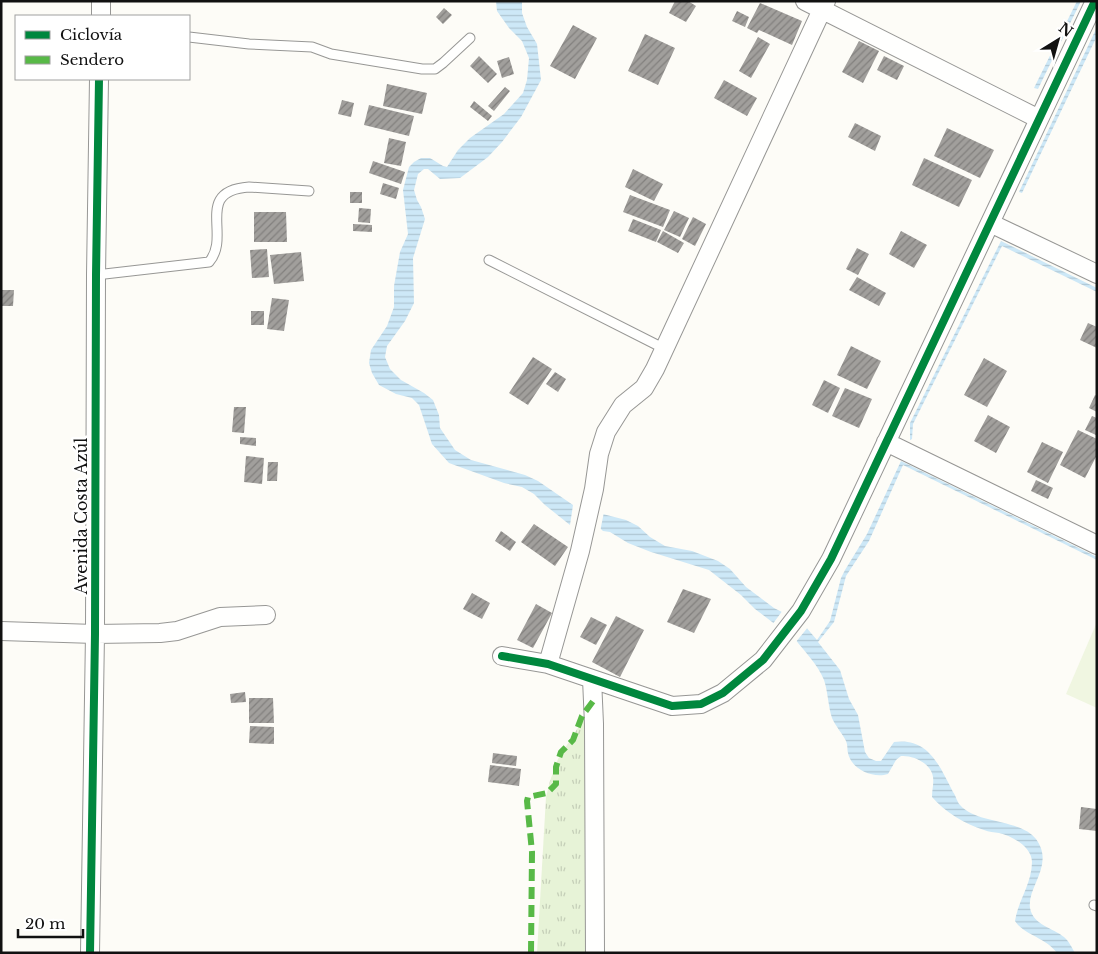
<svg xmlns="http://www.w3.org/2000/svg" width="1098" height="954" viewBox="0 0 1098 954" font-family="'Libre Baskerville',serif">
  <defs>
    <pattern id="grass-tufts" width="24" height="20" patternUnits="userSpaceOnUse" patternTransform="scale(1.25)"><rect width="24" height="20" fill="#e7f3d7"/><path d="M3 7l-1-3M5 7V3M7 7l1-3M15 17l-1-3M17 17v-4M19 17l1-3" fill="none" stroke="#c5cfb8"/></pattern>
    <pattern id="water-rules" width="6" height="5" patternUnits="userSpaceOnUse" patternTransform="scale(1.25)"><rect width="6" height="5" fill="#cde8f7"/><path d="M0 2.5h6" fill="none" stroke="#afc6d3"/></pattern>
    <pattern id="building-hatch" width="6" height="6" patternUnits="userSpaceOnUse" patternTransform="scale(1.25)"><rect width="6" height="6" fill="#a19f9c"/><path d="M-1 1l2-2M0 6l6-6M5 7l2-2" fill="none" stroke="#82807e"/></pattern>
  </defs>
  <rect width="100%" height="100%" fill="#fdfcf7"/>
  <!-- grass -->
  <path fill="url(#grass-tufts)" d="M585 720 589 729 585 953H537L546 797 550 781 558 759 581 723Z"/>
  <!-- pitch -->
  <path fill="#f0f6e1" d="M1097 622V708L1066 694Z"/>
  <!-- water -->
  <path fill="url(#water-rules)" d="M496 1H522V13L527 27 537 44 541 80 521 117 502 142 488 157 460 178 440 179 428 169H424L418 174 414 190 417 200 421 207 425 219 413 258 414 303 405 321 387 346 385 357 390 369 401 380 424 393 433 400 439 415 440 428 455 450 471 460 525 475 538 481 573 505 570 525 545 505 534 494 522 487 504 483 449 463 432 444 419 405 412 398 396 394 379 385 372 373 369 363 371 350 387 326 394 307V286L400 252 408 234 403 190 409 167 414 162 421 158H430L443 166 447 167 458 150 470 138 504 114 523 93 527 80 529 58 522 41 509 28 497 11Z
    M1077 1H1081L1038 89 1034 88Z
    M1097 27V36L1022 193 1019 192Z
    M1001 241 1097 288V292L1002 246 913 424 912 439 910 440V423Z
    M901 461 1097 557V560L903 465 869 541 846 576 834 622 818 642 840 670 849 699 858 715 865 752 869 758 876 761H881L894 742C929 737 940 767 953 792 956 796 957 802 960 805 976 824 1021 819 1036 839 1055 865 1027 886 1030 908 1033 925 1053 928 1064 937 1069 941 1072 948 1075 953H1057C1046 937 1025 936 1015 921 1018 901 1032 883 1032 862 1032 847 1012 836 999 833 994 832 989 832 984 830 965 824 945 812 932 797 932 790 934 784 933 777 931 763 913 755 901 756L896 760 888 774C873 779 851 769 848 753 847 749 848 746 846 741 842 733 836 727 832 718 828 706 828 692 824 680 818 665 805 652 795 639L805 626 817 640 830 621 841 578 845 570 867 534Z
    M599 513 626 520 638 526 650 537 665 546 692 551 718 561 730 569 746 587 774 608 786 614 776 625 755 609 741 595 709 570 651 552 628 543 610 532 603 531 598 526Z"/>
  <!-- pier -->
  <path fill="#fdfcf7" d="M599 511 604 512 600 532 595 527 597 512Z
    M783 610 788 613 778 627H776L772 625Z
    M806 623 809 626 795 643 793 638 803 624Z"/>
  <!-- building -->
  <path fill="url(#building-hatch)" d="M675 1H688L696 6 686 22 669 13Z
    M760 3 802 21 792 45 759 30 757 33 747 28Z
    M444 8 452 15 443 24 436 17Z
    M737 11 749 17 745 27 732 21Z
    M573 25 597 38 575 79 550 66Z
    M645 34 675 48 658 85 628 71Z
    M758 37 770 44 751 78 739 71Z
    M859 41 879 51 863 83 842 72Z
    M479 56 497 74 488 83 470 66Z
    M884 56 904 66 897 80 877 70Z
    M509 57 514 74 502 78 497 61Z
    M724 80 757 98 747 116 714 98Z
    M387 84 427 93 422 114 383 106Z
    M505 87 510 91 494 111 488 106Z
    M342 100 354 103 351 117 338 114Z
    M474 101 492 116 488 121 470 107Z
    M369 105 414 116 409 136 364 125Z
    M855 123 881 136 875 151 848 137Z
    M947 128 994 150 980 178 934 156Z
    M389 138 406 142 401 166 384 163Z
    M924 158 972 180 959 207 912 185Z
    M373 161 405 172 401 184 369 173Z
    M633 169 663 184 654 201 625 187Z
    M383 183 399 188 396 199 380 194Z
    M350 192H362V203H350Z
    M630 195 670 210 663 227 623 212Z
    M359 208 371 209 370 223 358 222Z
    M674 211 689 218 680 237 664 230Z
    M254 212H286L287 242H254Z
    M693 217 706 224 695 246 682 239Z
    M633 219 661 230 656 242 628 231Z
    M353 224 372 225V232L353 231Z
    M663 231 684 243 678 253 657 242Z
    M901 231 927 245 914 268 889 254Z
    M857 248 869 254 858 275 846 269Z
    M267 249 269 277 252 278 250 250Z
    M301 252 304 281 274 284 270 255Z
    M857 277 886 293 879 306 849 290Z
    M1 290H14L13 306H1Z
    M272 298 289 300 284 331 267 329Z
    M251 311H264V325H251Z
    M1088 323 1097 327V348L1080 340Z
    M851 346 881 361 867 389 837 375Z
    M533 357 552 369 528 405 509 393Z
    M984 358 1007 371 987 407 964 395Z
    M555 372 566 379 558 392 546 384Z
    M824 380 840 388 828 413 812 405Z
    M845 388 872 399 859 428 832 416Z
    M1095 395 1097 396V412L1089 408Z
    M234 407H246L244 433 232 432Z
    M988 415 1010 427 996 453 974 441Z
    M1092 416 1097 418 1096 435 1085 430Z
    M1078 430 1097 439V455L1085 478 1060 465Z
    M240 437 256 438V446L240 444Z
    M1042 442 1063 452 1048 483 1027 472Z
    M246 456 264 458 262 484 244 482Z
    M268 462H278L277 481H267Z
    M1036 480 1053 488 1048 499 1031 491Z
    M534 524 568 547 555 566 521 542Z
    M501 531 516 542 510 551 495 541Z
    M683 589 711 599 694 633 667 622Z
    M472 593 490 603 482 619 463 609Z
    M536 604 552 613 533 648 517 640Z
    M616 616 644 630 620 677 592 662Z
    M591 617 607 625 596 645 580 637Z
    M245 692 246 702 231 703 230 694Z
    M249 698H273L274 723H249Z
    M250 726 274 727V744L249 743Z
    M493 753 517 756 516 766 492 763Z
    M490 765 521 769 519 786 488 782Z
    M1081 807 1097 809V831L1079 829Z"/>
  <g fill="none" stroke-linecap="round" stroke-linejoin="round">
    <!-- lane casing -->
    <g stroke="#979795" stroke-width="11">
      <path id="lane" d="M189 37 249 44 312 47 331 54 422 69H435L443 63 470 38
        M489 260 665 349
        M96 275 209 262C232 236 193 191 249 187L309 191
        M1094 905 1097 906"/>
    </g>
    <!-- street casing -->
    <g stroke="#979795" stroke-width="20">
      <path id="street" d="M805 1 1039 119
        M101 16V1
        M990 223 1097 274
        M886 442 1097 545
        M1 631 95 634 160 633 177 631 220 617 266 615
        M502 656 548 664 672 706 701 704 723 693 763 660 801 611 831 559 1095 1
        M548 664 580 551 594 489 599 454 606 432 623 405 644 388 655 369 826 1
        M592 679 594 724 595 953
        M90 953 95 634 96 275 99 79"/>
    </g>
    <!-- lane -->
    <use href="#lane" stroke="#fffffe" stroke-width="9"/>
    <!-- street -->
    <use href="#street" stroke="#fffffe" stroke-width="18"/>
    <!-- quiet -->
    <path stroke="#58b947" stroke-width="6" stroke-dasharray="12 6" stroke-linecap="butt" d="M531 953 532 852 527 801 528 797 547 793 556 784V767L561 752 573 740 582 716 594 700"/>
    <!-- cycleway casing -->
    <g stroke="#fff" stroke-width="11">
      <path id="cycleway" d="M502 656 548 664 672 706 701 704 723 693 763 660 801 611 831 559 1095 1
        M90 953 95 634 96 275 99 79"/>
    </g>
    <!-- cycleway -->
    <use href="#cycleway" stroke="#00873e" stroke-width="8"/>
  </g>
  <g text-anchor="middle" dominant-baseline="central" stroke-width="5" stroke-linejoin="round" paint-order="stroke">
    <!-- street labels -->
    <g font-size="16" fill="#111" stroke="#fff">
      <text transform="translate(81 516) rotate(-90)">Avenida Costa Azúl</text>
    </g>
  </g>
  <!-- border -->
  <rect width="1098" height="954" fill="none" stroke="#111111" stroke-width="5"/>
  <!-- legend -->
  <rect x="15" y="15" width="175" height="65" fill="#ffffff" stroke="#a0a0a0"/>
  <rect x="25" y="31" width="25" height="8" fill="#00873e" stroke="#a0a0a0"/>
  <text x="60" y="40" font-size="15" fill="#111111">Ciclovía</text>
  <rect x="25" y="56" width="25" height="8" fill="#58b947" stroke="#a0a0a0"/>
  <text x="60" y="65" font-size="15" fill="#111111">Sendero</text>
  <!-- north arrow -->
  <g transform="translate(1058 40) rotate(37)" stroke="#ffffff" stroke-width="4" paint-order="stroke">
  <path d="M0-4L9 19L0 12L-9 19Z" fill="#111111"/>
  <text y="-8" font-size="14" font-weight="bold" text-anchor="middle" fill="#111111">N</text>
  </g>
  <!-- scale -->
  <path d="M18 929v8h65v-8" fill="none" stroke="#111111" stroke-width="2.5"/>
  <text x="25" y="929" font-size="15" fill="#111111" stroke="#ffffff" stroke-width="4" paint-order="stroke">20 m</text>
</svg>
